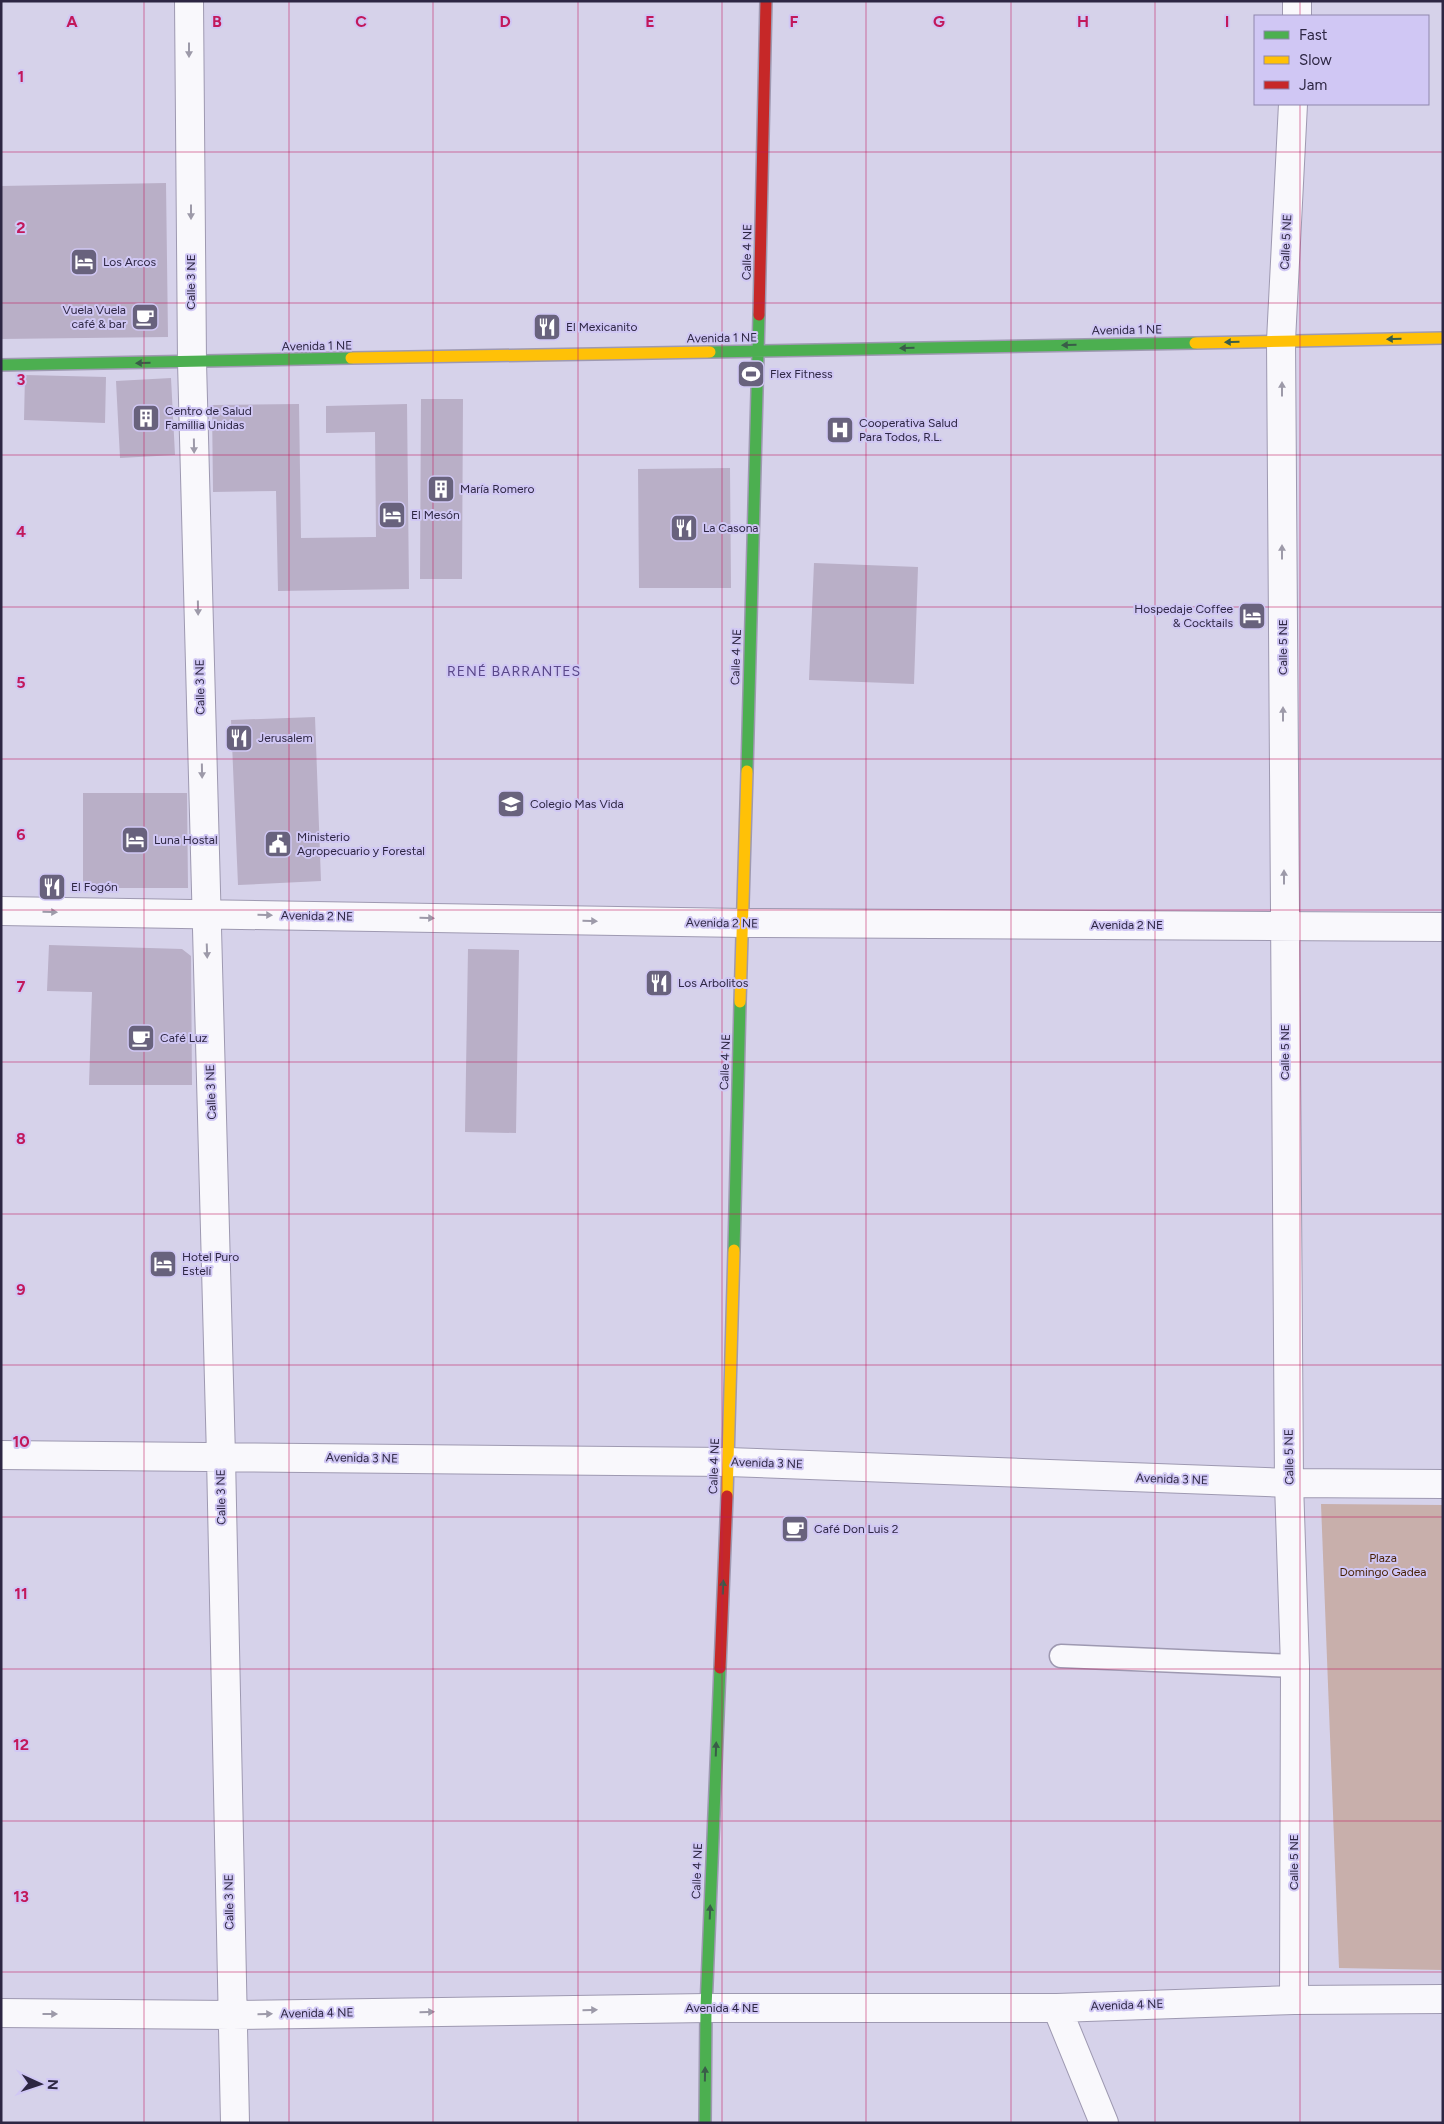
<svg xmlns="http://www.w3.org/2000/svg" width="1444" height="2124" viewBox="0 0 1444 2124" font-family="Figtree,sans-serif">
  <rect width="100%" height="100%" fill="#d6d2ea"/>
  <!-- green -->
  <path fill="#c8afab" d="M1321 1504 1443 1505V1970L1339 1968Z"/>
  <!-- building -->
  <path fill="#b9afc7" d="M166 183 168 337 1 339V186Z
    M25 375 106 377 105 423 24 420Z
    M171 378 175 455 120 458 116 381Z
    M421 399H463L462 579H420Z
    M299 404 301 538 376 537 375 432 326 433V406L407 404 409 589 278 591 276 491 213 492 212 405Z
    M730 468 731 588H639L638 469Z
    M814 563 918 567 914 684 809 680Z
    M315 717 321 881 238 885 231 720Z
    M83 793H187L188 888H83Z
    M49 945 182 949 191 956 192 1085H89L92 992 47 991Z
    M468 949 519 950 516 1133 465 1132Z"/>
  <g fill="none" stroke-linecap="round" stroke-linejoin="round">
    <!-- lane casing -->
    <g stroke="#9e99b1" stroke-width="25">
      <path id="lane" d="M1061 1656 1295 1666"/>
    </g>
    <!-- street casing -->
    <g stroke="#9e99b1" stroke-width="30">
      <path id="street" d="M189 1 192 362 221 1457 235 2123
        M1297 16V1
        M1293 104 1281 341 1289 1483 1295 1666 1294 2000
        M1 911 743 923 1443 927
        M1 1455 728 1462 1289 1483 1443 1484
        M1057 2008 1104 2123
        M1 2013 231 2015 706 2008H1057L1294 2000 1443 1999"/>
    </g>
    <!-- fast casing -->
    <g stroke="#9e99b1" stroke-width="14">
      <path id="fast" d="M710 352 1195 343
        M1 365 351 358
        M747 771 759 315
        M734 1250 740 1002
        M705 2123 706 2008 720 1668"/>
    </g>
    <!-- slow casing -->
    <g stroke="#9e99b1" stroke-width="14">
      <path id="slow" d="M1195 343 1443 338
        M351 358 710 352
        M740 1002 747 771
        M727 1496 734 1250"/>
    </g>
    <!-- jam casing -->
    <g stroke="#9e99b1" stroke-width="14">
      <path id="jam" d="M759 315 766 1
        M720 1668 727 1496"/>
    </g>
    <!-- lane -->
    <use href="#lane" stroke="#f9f8fc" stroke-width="22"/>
    <!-- street -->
    <use href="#street" stroke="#f9f8fc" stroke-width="28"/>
    <!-- fast -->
    <use href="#fast" stroke="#4caf50" stroke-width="11"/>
    <!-- slow -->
    <use href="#slow" stroke="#ffc107" stroke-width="11"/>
    <!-- jam -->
    <use href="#jam" stroke="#c62828" stroke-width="11"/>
  </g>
  <!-- one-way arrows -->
  <defs><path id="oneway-solid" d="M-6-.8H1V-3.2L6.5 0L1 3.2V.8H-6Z" transform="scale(1.25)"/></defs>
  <g fill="#9d9aa9">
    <use href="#oneway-solid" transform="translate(189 50) rotate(90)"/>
    <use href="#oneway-solid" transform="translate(191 212) rotate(90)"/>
    <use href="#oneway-solid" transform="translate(1282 389) rotate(-90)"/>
    <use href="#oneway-solid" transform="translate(194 446) rotate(89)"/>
    <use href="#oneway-solid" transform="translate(1282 552) rotate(-90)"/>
    <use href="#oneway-solid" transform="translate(198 608) rotate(89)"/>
    <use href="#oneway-solid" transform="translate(1283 714) rotate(-90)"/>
    <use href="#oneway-solid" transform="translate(202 771) rotate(89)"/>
    <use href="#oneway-solid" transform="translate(1284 877) rotate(-90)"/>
    <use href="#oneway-solid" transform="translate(50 912) rotate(1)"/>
    <use href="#oneway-solid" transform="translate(265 915) rotate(1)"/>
    <use href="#oneway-solid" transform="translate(427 918) rotate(1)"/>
    <use href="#oneway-solid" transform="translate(590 921) rotate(1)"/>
    <use href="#oneway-solid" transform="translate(207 951) rotate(88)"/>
    <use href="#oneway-solid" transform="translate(590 2010) rotate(-1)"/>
    <use href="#oneway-solid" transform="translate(427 2012) rotate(-1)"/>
    <use href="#oneway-solid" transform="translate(50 2014)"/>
    <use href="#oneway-solid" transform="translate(265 2014) rotate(-1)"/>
  </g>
  <g fill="#395d48">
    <use href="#oneway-solid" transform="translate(1394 339) rotate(179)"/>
    <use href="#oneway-solid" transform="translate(1232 342) rotate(179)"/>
    <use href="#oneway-solid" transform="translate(1069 345) rotate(179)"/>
    <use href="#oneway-solid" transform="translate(907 348) rotate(179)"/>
    <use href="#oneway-solid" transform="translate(143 363) rotate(179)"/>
    <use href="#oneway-solid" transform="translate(723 1587) rotate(-88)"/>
    <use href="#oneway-solid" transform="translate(716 1749) rotate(-88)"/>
    <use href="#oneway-solid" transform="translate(710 1912) rotate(-88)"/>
    <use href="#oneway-solid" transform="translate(705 2074) rotate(-89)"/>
  </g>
  <!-- grid -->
  <path fill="none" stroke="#c2185b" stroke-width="1" stroke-opacity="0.55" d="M144 1V2123M289 1V2123M433 1V2123M578 1V2123M722 1V2123M866 1V2123M1011 1V2123M1155 1V2123M1300 1V16M1300 104V2123M1 152H1443M1 303H1443M1 455H1443M1 607H1443M1 759H1443M1 910H1443M1 1062H1443M1 1214H1443M1 1365H1443M1 1517H1443M1 1669H1443M1 1821H1443M1 1972H1443"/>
  <!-- icons -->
  <defs>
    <g id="hotel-square" transform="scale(1.4375)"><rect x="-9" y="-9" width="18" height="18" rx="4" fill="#68627d" stroke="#d0c7f4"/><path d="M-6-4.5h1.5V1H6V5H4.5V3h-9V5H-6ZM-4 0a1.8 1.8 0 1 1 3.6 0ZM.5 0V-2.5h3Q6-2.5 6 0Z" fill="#fff"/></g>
    <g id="cafe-square" transform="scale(1.4375)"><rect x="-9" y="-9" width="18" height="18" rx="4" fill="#68627d" stroke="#d0c7f4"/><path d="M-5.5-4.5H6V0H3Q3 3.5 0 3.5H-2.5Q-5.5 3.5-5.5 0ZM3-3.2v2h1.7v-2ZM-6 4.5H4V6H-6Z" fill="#fff"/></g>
    <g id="restaurant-square" transform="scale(1.4375)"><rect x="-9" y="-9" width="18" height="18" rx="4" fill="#68627d" stroke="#d0c7f4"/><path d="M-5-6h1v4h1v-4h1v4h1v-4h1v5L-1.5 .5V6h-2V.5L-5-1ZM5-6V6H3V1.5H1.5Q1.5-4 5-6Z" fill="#fff"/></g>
    <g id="stadium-square" transform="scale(1.4375)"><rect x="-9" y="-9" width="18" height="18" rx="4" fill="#68627d" stroke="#d0c7f4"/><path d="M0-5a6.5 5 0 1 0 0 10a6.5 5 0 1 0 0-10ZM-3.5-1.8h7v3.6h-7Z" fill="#fff"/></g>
    <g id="building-square" transform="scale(1.4375)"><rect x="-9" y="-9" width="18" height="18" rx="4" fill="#68627d" stroke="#d0c7f4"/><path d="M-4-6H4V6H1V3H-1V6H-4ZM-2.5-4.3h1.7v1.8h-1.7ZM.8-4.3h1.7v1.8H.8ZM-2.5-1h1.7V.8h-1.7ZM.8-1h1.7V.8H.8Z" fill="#fff"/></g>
    <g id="hospital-square" transform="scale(1.4375)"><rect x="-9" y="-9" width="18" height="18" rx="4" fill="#68627d" stroke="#d0c7f4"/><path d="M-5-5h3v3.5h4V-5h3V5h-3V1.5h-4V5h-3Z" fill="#fff"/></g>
    <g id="school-square" transform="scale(1.4375)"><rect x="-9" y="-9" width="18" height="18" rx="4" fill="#68627d" stroke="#d0c7f4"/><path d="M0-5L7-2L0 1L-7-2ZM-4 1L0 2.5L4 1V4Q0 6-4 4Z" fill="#fff"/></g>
    <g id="civic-square" transform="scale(1.4375)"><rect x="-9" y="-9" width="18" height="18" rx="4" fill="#68627d" stroke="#d0c7f4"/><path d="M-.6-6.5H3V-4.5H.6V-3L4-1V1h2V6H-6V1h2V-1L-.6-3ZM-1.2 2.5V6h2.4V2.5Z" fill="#fff"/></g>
  </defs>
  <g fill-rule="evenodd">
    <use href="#hotel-square" x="84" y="262"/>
    <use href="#cafe-square" x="145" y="317"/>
    <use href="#restaurant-square" x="547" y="327"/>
    <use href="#stadium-square" x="751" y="374"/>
    <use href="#building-square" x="146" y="418"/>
    <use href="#hospital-square" x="840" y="430"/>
    <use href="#building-square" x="441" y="489"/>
    <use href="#hotel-square" x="392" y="515"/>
    <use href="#restaurant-square" x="684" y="528"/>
    <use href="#hotel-square" x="1252" y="616"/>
    <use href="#restaurant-square" x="239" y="738"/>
    <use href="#school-square" x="511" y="804"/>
    <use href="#hotel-square" x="135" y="840"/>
    <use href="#civic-square" x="278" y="844"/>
    <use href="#restaurant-square" x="52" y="887"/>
    <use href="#restaurant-square" x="659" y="983"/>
    <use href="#cafe-square" x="141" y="1038"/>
    <use href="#hotel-square" x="163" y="1264"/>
    <use href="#cafe-square" x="795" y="1529"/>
  </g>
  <g text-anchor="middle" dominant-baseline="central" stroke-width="4" stroke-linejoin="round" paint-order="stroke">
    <!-- street labels -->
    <g font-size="12" fill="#2d2643" stroke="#d0c7f4">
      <text transform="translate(1286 242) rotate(-87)">Calle 5 NE</text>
      <text transform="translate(747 252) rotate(-89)">Calle 4 NE</text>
      <text transform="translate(191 282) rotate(-90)">Calle 3 NE</text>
      <text transform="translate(1127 330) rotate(-1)">Avenida 1 NE</text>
      <text transform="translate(722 338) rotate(-1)">Avenida 1 NE</text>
      <text transform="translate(317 346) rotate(-1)">Avenida 1 NE</text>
      <text transform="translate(1283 647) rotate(-90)">Calle 5 NE</text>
      <text transform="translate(736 657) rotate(-88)">Calle 4 NE</text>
      <text transform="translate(200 687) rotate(-91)">Calle 3 NE</text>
      <text transform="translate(317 916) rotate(1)">Avenida 2 NE</text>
      <text transform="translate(722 923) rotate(1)">Avenida 2 NE</text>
      <text x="1127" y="925">Avenida 2 NE</text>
      <text transform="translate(1285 1052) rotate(-90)">Calle 5 NE</text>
      <text transform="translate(725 1062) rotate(-88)">Calle 4 NE</text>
      <text transform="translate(211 1092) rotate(-92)">Calle 3 NE</text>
      <text transform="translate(1289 1457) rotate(-91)">Calle 5 NE</text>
      <text transform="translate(362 1458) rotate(1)">Avenida 3 NE</text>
      <text transform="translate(767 1463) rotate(2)">Avenida 3 NE</text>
      <text transform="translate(714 1466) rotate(-88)">Calle 4 NE</text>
      <text transform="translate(1172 1479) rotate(2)">Avenida 3 NE</text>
      <text transform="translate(221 1497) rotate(-91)">Calle 3 NE</text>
      <text transform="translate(1294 1862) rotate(-90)">Calle 5 NE</text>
      <text transform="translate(697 1871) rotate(-88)">Calle 4 NE</text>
      <text transform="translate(229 1902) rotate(-91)">Calle 3 NE</text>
      <text transform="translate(1127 2005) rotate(-2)">Avenida 4 NE</text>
      <text x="722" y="2008">Avenida 4 NE</text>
      <text transform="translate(317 2013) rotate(-1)">Avenida 4 NE</text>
    </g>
    <!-- poi labels -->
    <g font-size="12" fill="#2d2643" stroke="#d0c7f4" text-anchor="start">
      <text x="103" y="262">Los Arcos</text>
      <text x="126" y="310" text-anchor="end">Vuela Vuela<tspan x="126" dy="14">café &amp; bar</tspan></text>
      <text x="566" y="327">El Mexicanito</text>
      <text x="770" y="374">Flex Fitness</text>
      <text x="165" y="411">Centro de Salud<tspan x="165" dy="14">Famillia Unidas</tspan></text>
      <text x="859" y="423">Cooperativa Salud<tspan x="859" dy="14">Para Todos, R.L.</tspan></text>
      <text x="460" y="489">María Romero</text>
      <text x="411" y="515">El Mesón</text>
      <text x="703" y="528">La Casona</text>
      <text x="1233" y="609" text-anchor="end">Hospedaje Coffee<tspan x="1233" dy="14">&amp; Cocktails</tspan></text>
      <text x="258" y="738">Jerusalem</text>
      <text x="530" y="804">Colegio Mas Vida</text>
      <text x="297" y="837">Ministerio<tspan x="297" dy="14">Agropecuario y Forestal</tspan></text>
      <text x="154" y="840">Luna Hostal</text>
      <text x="71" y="887">El Fogón</text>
      <text x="678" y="983">Los Arbolitos</text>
      <text x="160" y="1038">Café Luz</text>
      <text x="182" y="1257">Hotel Puro<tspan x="182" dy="14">Estelí</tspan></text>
      <text x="814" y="1529">Café Don Luis 2</text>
    </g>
    <!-- park labels -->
    <g font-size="12" fill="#451e00" stroke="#d0c7f4">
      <text x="1383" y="1558">Plaza<tspan x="1383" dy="14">Domingo Gadea</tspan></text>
    </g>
    <!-- neighbourhood labels -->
    <g font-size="14" letter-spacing="1" fill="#5a488a" stroke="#d0c7f4">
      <text x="514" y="671">RENÉ BARRANTES</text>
    </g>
  </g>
  <g font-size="16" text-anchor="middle" font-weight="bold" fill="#c2185b" stroke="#d0c7f4" stroke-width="4" stroke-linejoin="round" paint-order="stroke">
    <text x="72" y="27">A</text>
    <text x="217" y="27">B</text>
    <text x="361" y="27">C</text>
    <text x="505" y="27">D</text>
    <text x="650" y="27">E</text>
    <text x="794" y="27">F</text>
    <text x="939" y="27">G</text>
    <text x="1083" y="27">H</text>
    <text x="1227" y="27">I</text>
    <text x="21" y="82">1</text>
    <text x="21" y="233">2</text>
    <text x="21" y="385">3</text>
    <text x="21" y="537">4</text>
    <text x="21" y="688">5</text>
    <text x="21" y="840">6</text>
    <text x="21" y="992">7</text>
    <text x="21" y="1144">8</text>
    <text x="21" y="1295">9</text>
    <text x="21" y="1447">10</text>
    <text x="21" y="1599">11</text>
    <text x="21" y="1750">12</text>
    <text x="21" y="1902">13</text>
  </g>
  <!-- border -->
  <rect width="1444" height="2124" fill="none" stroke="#2d2643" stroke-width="5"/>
  <!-- legend -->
  <rect x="1254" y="15" width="175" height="90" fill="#d0c7f4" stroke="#8f87ad"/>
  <rect x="1264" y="31" width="25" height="8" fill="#4caf50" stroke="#8f87ad"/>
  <text x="1299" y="40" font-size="15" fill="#2d2643">Fast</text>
  <rect x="1264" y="56" width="25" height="8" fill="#ffc107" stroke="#8f87ad"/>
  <text x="1299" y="65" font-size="15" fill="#2d2643">Slow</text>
  <rect x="1264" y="81" width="25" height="8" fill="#c62828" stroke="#8f87ad"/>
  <text x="1299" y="90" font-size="15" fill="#2d2643">Jam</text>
  <!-- north arrow -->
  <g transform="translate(40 2084) rotate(93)" stroke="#d0c7f4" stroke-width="4" paint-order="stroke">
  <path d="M0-4L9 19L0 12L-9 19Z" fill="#2d2643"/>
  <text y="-8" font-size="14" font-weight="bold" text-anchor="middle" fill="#2d2643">N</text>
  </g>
</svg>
